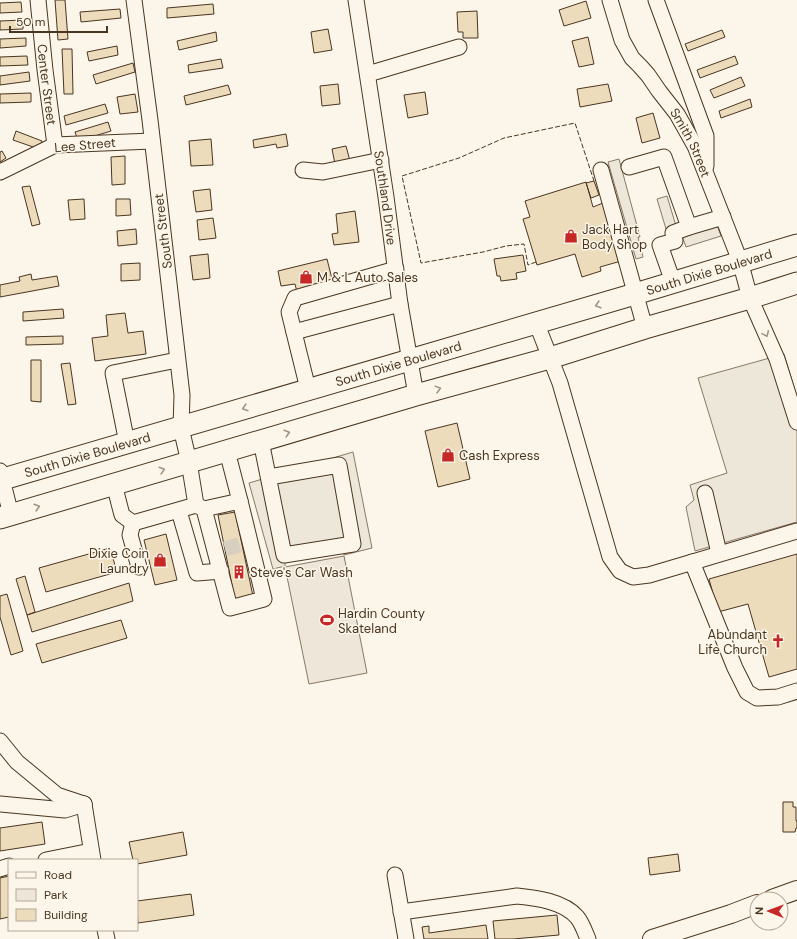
<svg xmlns="http://www.w3.org/2000/svg" width="797" height="939" viewBox="0 0 797 939" font-family="'DM Sans',sans-serif">
  <rect width="100%" height="100%" fill="#fbf6e9"/>
  <!-- green -->
  <path fill="#ede6d9" stroke="#887966" d="M344 556 367 673 309 684 285 567Z"/>
  <!-- parking -->
  <path fill="#ede7d9" stroke="#887966" d="M619 159 640 237H638L643 257 636 259 608 162Z
    M667 196 676 226 666 229 657 199Z
    M717 225 721 236 686 247 682 236Z
    M784 354 797 397V522L695 551 686 507 694 500 690 485 727 473 698 378Z
    M353 452 372 548 344 555 343 550 285 561V566L273 569 249 483Z"/>
  <!-- building -->
  <path fill="#ecdcbc" stroke="#4a3520" d="M55 0H65L68 39 58 40Z
    M586 1 591 18 564 26 559 10Z
    M21 2 22 12 0 13V3Z
    M213 4 214 14 167 18V8Z
    M120 9 121 18 81 22 80 12Z
    M477 11 478 38H463V32H458L457 12Z
    M23 20V29L0 30V21Z
    M328 29 332 50 314 53 311 32Z
    M722 30 725 37 688 51 685 44Z
    M216 32 217 41 179 50 177 41Z
    M588 37 594 64 579 67 572 41Z
    M26 38V46L0 48V39Z
    M117 46 118 55 89 61 87 52Z
    M62 49H72L73 94H64Z
    M27 56 28 65 0 66V57Z
    M735 56 738 64 700 78 697 70Z
    M221 59 223 68 189 73 188 65Z
    M133 63 135 72 96 84 93 75Z
    M29 72 30 81 0 85V76Z
    M741 77 745 86 714 98 710 90Z
    M338 84 340 104 322 106 320 86Z
    M608 84 612 101 580 107 577 89Z
    M228 85 231 94 186 105 184 96Z
    M425 92 428 114 408 118 404 95Z
    M31 93V102L0 103V94Z
    M135 94 138 112 120 114 117 97Z
    M750 99 752 107 721 118 719 111Z
    M105 104 108 113 66 125 64 116Z
    M653 113 660 138 642 143 636 118Z
    M108 122 111 131 78 141 75 132Z
    M16 131 42 141 39 149 13 140Z
    M286 134 288 146 277 148 276 144 254 148 253 140Z
    M211 139 213 165 191 166 189 141Z
    M346 146 350 161 335 164 332 149Z
    M2 151 6 158 0 162V152Z
    M125 156V184L112 185 111 157Z
    M594 181 599 195 591 198 586 183Z
    M586 182 593 207 603 203 621 261 600 267 601 271 582 277 575 254 537 265 523 219 530 217 525 201Z
    M30 186 40 224 32 226 22 187Z
    M210 189 212 210 196 212 193 191Z
    M84 199 85 219 70 220 68 200Z
    M116 199H130L131 215 116 216Z
    M355 211 359 242 334 245 332 234 338 233 336 214Z
    M213 218 216 238 199 240 197 220Z
    M136 229 137 244 118 246 117 231Z
    M208 254 210 278 193 280 190 256Z
    M523 255 526 271 516 273 517 279 501 281 500 276H497L494 259Z
    M327 259 334 287 298 296 295 284 281 286 278 271Z
    M140 263V280L121 281V264Z
    M31 274 32 280 57 276 59 286 0 297V285L20 281 19 277Z
    M63 309 64 318 23 321V312Z
    M125 313 128 333 143 331 146 354 95 361 92 338 108 336 106 315Z
    M63 336V344L26 345V337Z
    M31 360H41V402L31 401Z
    M70 363 76 404 68 405 61 364Z
    M457 423 470 479 438 487 425 431Z
    M235 512 253 596 235 600 218 515Z
    M166 534 177 580 155 585 144 540Z
    M110 548 117 572 46 592 39 568Z
    M797 554V669L769 677 748 604 718 612 709 579Z
    M25 576 35 612 27 615 16 579Z
    M129 583 133 601 32 632 27 615Z
    M7 594 23 651 11 655 0 617V596Z
    M121 620 127 638 42 663 36 644Z
    M783 802H793V807H796V821H797V828H796L795 832H783Z
    M42 822 45 844 0 851V828Z
    M183 832 187 855 137 864V860H133L129 842Z
    M678 854 680 871 650 875 648 858Z
    M9 876V917L0 919V878Z
    M191 894 194 915 138 923 137 912V901Z
    M557 915 559 935 513 939H495L493 921Z
    M486 925 488 939H424L422 927 429 926V933Z"/>
  <g fill="none" stroke-linecap="round" stroke-linejoin="round">
    <!-- minor-tunnel -->
    <path stroke="#d8cfc1" stroke-width="15" stroke-dasharray="15 8" stroke-linecap="butt" d="M225 549 242 544"/>
    <!-- minor casing -->
    <g stroke="#4a3520" stroke-width="17">
      <g id="minor">
        <path id="s1" d="M38 0 45 70 55 145"/>
        <path id="s2" d="M356 0 386 197 400 304 416 395"/>
        <path id="s3" d="M610 0 622 40 632 58 640 66 648 75 659 91 677 114 695 146 740 261 750 298 777 359 797 422"/>
        <path d="M656 0 706 136V166"/>
        <path d="M368 74 459 47"/>
        <path d="M629 167 664 157 689 227 673 233 675 241 660 245 673 282"/>
        <path d="M303 170 323 172 381 160"/>
        <path d="M601 170 645 328"/>
        <path d="M0 172 55 145 152 141"/>
        <path d="M689 227 723 217"/>
        <path d="M536 322 560 383 610 557 620 571 633 577 649 575 797 531"/>
        <path d="M294 332 400 304"/>
        <path d="M308 389 289 312 295 298 396 269"/>
        <path d="M261 441 284 555 353 544 339 465 269 477"/>
        <path d="M127 443 113 373 177 360"/>
        <path d="M227 451 240 501"/>
        <path d="M0 471 11 515"/>
        <path d="M114 484 122 515 133 523 196 505 189 462 181 428 182 395 150 120 134 0"/>
        <path d="M705 493 719 553"/>
        <path d="M196 505 204 509 240 501 264 599 230 608 204 509"/>
        <path d="M179 511 197 573 221 571"/>
        <path d="M133 523 130 535 139 567"/>
        <path d="M692 562 735 668 747 692 757 698 778 697 797 691"/>
        <path d="M0 741 17 762 57 795 84 804"/>
        <path d="M0 804 65 810 84 804"/>
        <path d="M84 804 93 860"/>
        <path d="M46 860 91 851"/>
        <path d="M0 869 9 866"/>
        <path d="M395 875 406 939"/>
        <path d="M401 912 517 896C536 898 563 901 577 917 582 923 585 932 588 939"/>
        <path d="M105 930 107 939"/>
      </g>
    </g>
    <!-- major casing -->
    <g stroke="#4a3520" stroke-width="20">
      <path id="major" d="M772 899 797 890
        M652 939 731 914 757 904"/>
    </g>
    <!-- highway casing -->
    <g stroke="#4a3520" stroke-width="23">
      <g id="highway">
        <path id="s4" d="M0 480 635 294 797 245"/>
        <path d="M0 518 416 395 550 358 645 328 750 298 797 283"/>
      </g>
    </g>
    <!-- minor -->
    <use href="#minor" stroke="#fbf6e9" stroke-width="15"/>
    <!-- major -->
    <use href="#major" stroke="#fbf6e9" stroke-width="18"/>
    <!-- highway -->
    <use href="#highway" stroke="#fbf6e9" stroke-width="21"/>
    <!-- fence -->
    <path stroke="#4a3520" stroke-width="1" stroke-dasharray="5 2" stroke-linecap="butt" d="M536 262 528 265 524 244 506 246 483 252 421 263 402 176 459 158 504 138 575 123 594 181"/>
  </g>
  <!-- one-way arrows -->
  <defs><path id="oneway-chevron" d="M-2-3.5L2.5 0L-2 3.5" fill="none" stroke-width="1.6" stroke-linecap="round" stroke-linejoin="round"/></defs>
  <g stroke="#a29684">
    <use href="#oneway-chevron" transform="translate(598 305) rotate(164)"/>
    <use href="#oneway-chevron" transform="translate(766 334) rotate(66)"/>
    <use href="#oneway-chevron" transform="translate(438 389) rotate(-15)"/>
    <use href="#oneway-chevron" transform="translate(245 408) rotate(163)"/>
    <use href="#oneway-chevron" transform="translate(287 433) rotate(-17)"/>
    <use href="#oneway-chevron" transform="translate(162 470) rotate(-17)"/>
    <use href="#oneway-chevron" transform="translate(37 507) rotate(-17)"/>
  </g>
  <!-- icons -->
  <defs>
    <g id="shop-bare" transform="scale(1.08)"><path d="M-5-2.5h2.3a2.7 3.5 0 0 1 5.4 0H5L5.5 6h-11ZM-1.5-2.5h3a1.5 2.3 0 0 0-3 0Z" fill="#c62828" stroke="#fbf6e9" stroke-width="2.5" paint-order="stroke"/></g>
    <g id="building-bare" transform="scale(1.08)"><path d="M-4-6H4V6H1V3H-1V6H-4ZM-2.5-4.3h1.7v1.8h-1.7ZM.8-4.3h1.7v1.8H.8ZM-2.5-1h1.7V.8h-1.7ZM.8-1h1.7V.8H.8Z" fill="#c62828" stroke="#fbf6e9" stroke-width="2.5" paint-order="stroke"/></g>
    <g id="stadium-bare" transform="scale(1.08)"><path d="M0-5a6.5 5 0 1 0 0 10a6.5 5 0 1 0 0-10ZM-3.5-1.8h7v3.6h-7Z" fill="#c62828" stroke="#fbf6e9" stroke-width="2.5" paint-order="stroke"/></g>
    <g id="church-bare" transform="scale(1.08)"><path d="M-1.2-6h2.4v3.5h3.3v2.4h-3.3V6h-2.4V-.1h-3.3v-2.4h3.3Z" fill="#c62828" stroke="#fbf6e9" stroke-width="2.5" paint-order="stroke"/></g>
  </defs>
  <g fill-rule="evenodd">
    <use href="#shop-bare" x="571" y="236"/>
    <use href="#shop-bare" x="306" y="277"/>
    <use href="#shop-bare" x="448" y="455"/>
    <use href="#shop-bare" x="160" y="560"/>
    <use href="#building-bare" x="239" y="572"/>
    <use href="#stadium-bare" x="327" y="620"/>
    <use href="#church-bare" x="778" y="641"/>
  </g>
  <g text-anchor="middle" dominant-baseline="central" stroke-width="3" stroke-linejoin="round" paint-order="stroke">
    <!-- street labels -->
    <g font-size="13" fill="#4a3520" stroke="#fbf6e9">
      <text stroke="none"><textPath href="#s1" startOffset="85">Center Street</textPath></text>
      <text stroke="none"><textPath href="#s3" startOffset="166">Smith Street</textPath></text>
      <text transform="translate(85 145) rotate(-5)">Lee Street</text>
      <text stroke="none"><textPath href="#s2" startOffset="200">Southland Drive</textPath></text>
      <text transform="translate(163 231) rotate(-97)">South Street</text>
      <text stroke="none"><textPath href="#s4" startOffset="739">South Dixie Boulevard</textPath></text>
      <text stroke="none"><textPath href="#s4" startOffset="415">South Dixie Boulevard</textPath></text>
      <text stroke="none"><textPath href="#s4" startOffset="91">South Dixie Boulevard</textPath></text>
    </g>
    <!-- poi labels -->
    <g font-size="13" fill="#4a3520" stroke="#fbf6e9" text-anchor="start">
      <text x="582" y="229">Jack Hart<tspan x="582" dy="15">Body Shop</tspan></text>
      <text x="317" y="277">M &amp; L Auto Sales</text>
      <text x="459" y="455">Cash Express</text>
      <text x="149" y="553" text-anchor="end">Dixie Coin<tspan x="149" dy="15">Laundry</tspan></text>
      <text x="250" y="572">Steve's Car Wash</text>
      <text x="338" y="613">Hardin County<tspan x="338" dy="15">Skateland</tspan></text>
      <text x="767" y="634" text-anchor="end">Abundant<tspan x="767" dy="15">Life Church</tspan></text>
    </g>
  </g>
  <!-- legend -->
  <rect x="8" y="859" width="130" height="72" fill="#fbf6e9" stroke="#b4a999"/>
  <rect x="16" y="872" width="20" height="6" fill="#fbf6e9" stroke="#b4a999"/>
  <text x="44" y="879" font-size="12" fill="#4a3520">Road</text>
  <rect x="16" y="889" width="20" height="12" fill="#ede6d9" stroke="#b4a999"/>
  <text x="44" y="899" font-size="12" fill="#4a3520">Park</text>
  <rect x="16" y="909" width="20" height="12" fill="#ecdcbc" stroke="#b4a999"/>
  <text x="44" y="919" font-size="12" fill="#4a3520">Building</text>
  <!-- north arrow -->
  <g transform="translate(769 911) rotate(271)"><circle r="19" fill="#fbf6e9" stroke="#b4a999"/>
  <path d="M0-3L7 15L0 10L-7 15Z" fill="#c62828"/>
  <text y="-6" font-size="11" font-weight="bold" text-anchor="middle" fill="#4a3520">N</text>
  </g>
  <!-- scale -->
  <path d="M10 26v6h97v-6" fill="none" stroke="#4a3520" stroke-width="2"/>
  <text x="16" y="26" font-size="12" fill="#4a3520" stroke="#fbf6e9" stroke-width="3" paint-order="stroke">50 m</text>
</svg>
